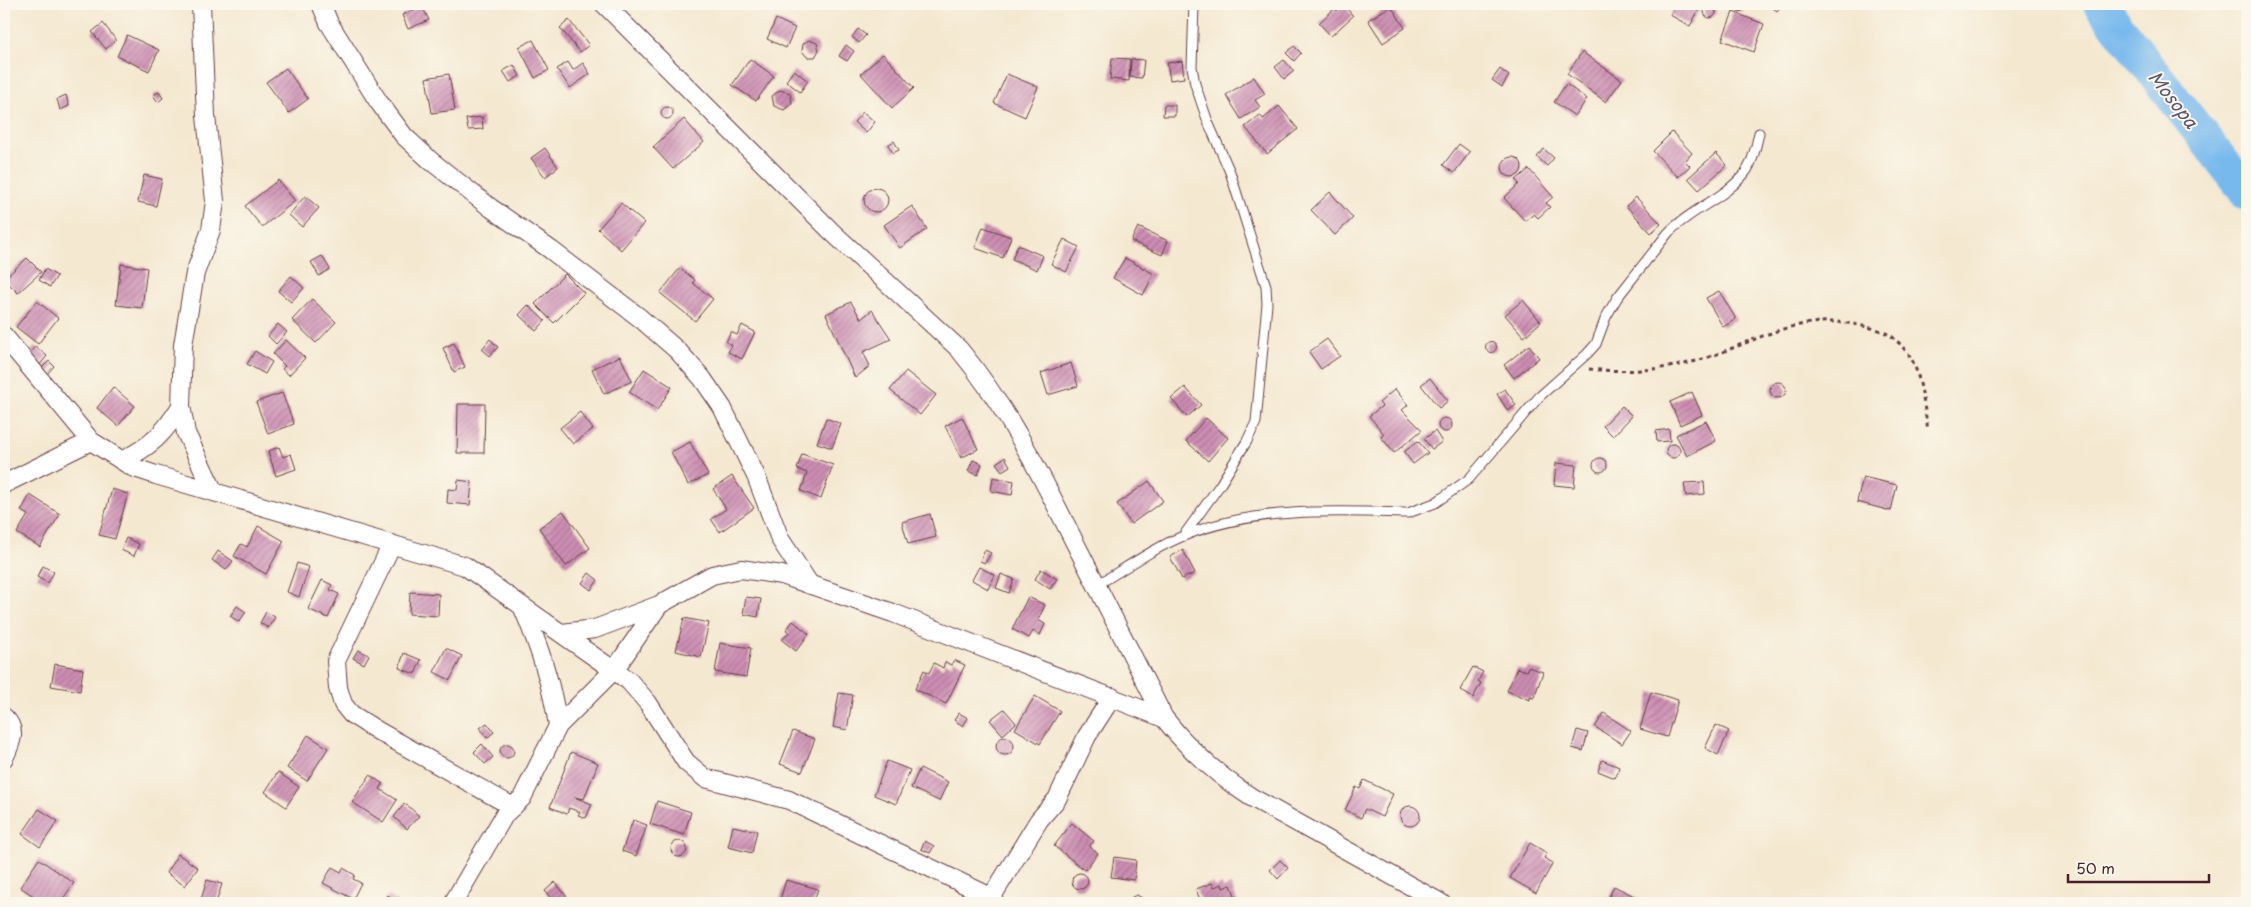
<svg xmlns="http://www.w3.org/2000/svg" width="2251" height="907" viewBox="0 0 2251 907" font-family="'Playpen Sans',sans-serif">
  <defs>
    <pattern id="building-hatch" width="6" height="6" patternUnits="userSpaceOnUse" patternTransform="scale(1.25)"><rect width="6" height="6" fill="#cd8eb3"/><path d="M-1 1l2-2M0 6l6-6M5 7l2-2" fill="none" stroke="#a87392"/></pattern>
  </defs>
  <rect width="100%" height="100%" fill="#fbf7ec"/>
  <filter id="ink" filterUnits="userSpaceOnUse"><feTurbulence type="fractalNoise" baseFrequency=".02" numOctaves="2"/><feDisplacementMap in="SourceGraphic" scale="10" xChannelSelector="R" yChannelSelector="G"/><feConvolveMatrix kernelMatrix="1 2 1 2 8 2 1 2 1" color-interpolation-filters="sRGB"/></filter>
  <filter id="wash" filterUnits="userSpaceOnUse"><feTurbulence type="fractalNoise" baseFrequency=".0096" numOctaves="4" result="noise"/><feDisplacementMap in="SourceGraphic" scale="20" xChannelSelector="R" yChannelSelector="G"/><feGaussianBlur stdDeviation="1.12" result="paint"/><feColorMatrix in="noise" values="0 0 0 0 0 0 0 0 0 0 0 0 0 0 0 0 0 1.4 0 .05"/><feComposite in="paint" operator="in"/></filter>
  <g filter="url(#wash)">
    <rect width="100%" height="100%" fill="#f4e8d0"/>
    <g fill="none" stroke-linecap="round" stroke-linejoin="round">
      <!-- river -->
      <path stroke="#78b9ed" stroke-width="34" d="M2100 4 2247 193"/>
    </g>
    <g id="blocks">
      <!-- building -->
      <path fill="url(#building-hatch)" d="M1676 4H1693L1700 8 1690 26 1670 15Z
        M1729 4H1745L1741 12 1728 6Z
        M1768 4H1783L1777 11Z
        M1344 5 1353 16 1331 36 1319 23 1335 8 1337 11Z
        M1704 12a6 6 0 1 1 12 0a6 6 0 1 1-12 0Z
        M422 6 429 20 408 29 402 15Z
        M1391 6 1405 28 1383 43 1368 20Z
        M1733 12 1764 24 1754 52 1722 40Z
        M776 19 795 28 786 48 767 39Z
        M569 20 589 45 580 52 560 28Z
        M103 23 116 40 106 49 92 32Z
        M858 29 866 35 859 43 852 37Z
        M127 35 159 50 149 71 117 56Z
        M533 40 549 70 535 78 519 47Z
        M809 40 817 43 819 50 815 57H807L802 51 803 44Z
        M846 45 854 51 847 61 839 56Z
        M1294 46 1301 53 1294 61 1286 53Z
        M1582 52 1622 80 1606 102 1567 74Z
        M883 54 914 88 892 108 861 74Z
        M1112 58 1130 59 1129 81 1110 79Z
        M750 59 774 76 756 101 732 85Z
        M1131 59 1144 60 1142 78 1130 77Z
        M1284 60 1294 71 1284 79 1275 67Z
        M1182 61 1184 78 1170 80 1167 63Z
        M568 62 573 70 583 63 590 74 570 88 557 69Z
        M514 65 520 76 510 82 503 71Z
        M286 68 308 99 289 113 266 82Z
        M1500 69 1509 76 1502 87 1492 80Z
        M794 70 808 81 800 92 786 81Z
        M449 74 455 110 432 113 426 78Z
        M1007 74 1038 87 1025 117 994 103Z
        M1254 77 1265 94 1255 100 1260 107 1241 119 1226 95Z
        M1566 84 1587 99 1575 116 1554 102Z
        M780 90 790 93 792 103 784 110 774 106 772 96Z
        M159 92 163 98 158 102 153 95Z
        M66 95 69 106 60 110 57 99Z
        M1164 105H1175V116H1163Z
        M1279 106 1298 129 1267 154 1245 127 1260 115 1263 119Z
        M661 113a6 6 0 1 1 12 0a6 6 0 1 1-12 0Z
        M863 112 875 122 866 133 854 122Z
        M482 117 483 129 468 130 466 119Z
        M684 119 704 142 673 169 653 147Z
        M1672 132 1692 153 1685 161 1690 166 1678 177 1653 151Z
        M894 141 899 150 893 153 888 145Z
        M1459 144 1470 152 1454 173 1443 165Z
        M545 148 558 167 545 177 531 158Z
        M1544 149 1554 158 1547 166 1537 157Z
        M1716 153 1727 165 1699 190 1688 178Z
        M1502 167a10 10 0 1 1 20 0a10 10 0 1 1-20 0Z
        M1529 169 1553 197 1546 203 1550 207 1538 218 1534 214 1525 221 1504 198 1519 184 1516 180Z
        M144 175 162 179 156 206 138 202Z
        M278 180 295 201 262 227 245 206Z
        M864 200a12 12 0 1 1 24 0a12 12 0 1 1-24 0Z
        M1330 192 1353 218 1335 235 1311 210Z
        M305 196 319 208 302 227 289 215Z
        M1636 197 1661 224 1651 233 1626 206Z
        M621 203 644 223 621 250 598 229Z
        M912 206 927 229 900 248 884 225Z
        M983 227 1011 237 1003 258 975 248Z
        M1138 227 1168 241 1162 255 1131 241Z
        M1064 239 1079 247 1066 272 1051 264Z
        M1018 245 1043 256 1037 270 1012 259Z
        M322 256 330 269 319 276 311 262Z
        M27 258 41 272 18 293 4 279Z
        M1125 258 1154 274 1143 295 1113 278Z
        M121 264 147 268 142 308 116 305Z
        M680 268 695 280 693 283 713 299 695 321 660 293Z
        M45 269 57 276 50 287 39 280Z
        M565 274 584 293 554 323 535 304Z
        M291 276 304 288 291 302 278 291Z
        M1719 291 1736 319 1723 327 1706 298Z
        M312 299 336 322 316 343 292 320Z
        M1523 300 1541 322 1524 337 1505 315Z
        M37 301 58 318 38 344 16 327Z
        M851 302 861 319 872 310 891 339 863 352 870 366 855 378 826 314Z
        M528 305 545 321 536 331 519 315Z
        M278 324 287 332 276 344 268 336Z
        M742 325 755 332 742 359 728 352 732 345 726 342 731 332 737 335Z
        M490 339 498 347 490 356 482 349Z
        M1327 339 1340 356 1321 369 1309 352Z
        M286 340 305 358 289 375 282 369 285 366 273 354Z
        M1485.5 347a5.5 5.5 0 1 1 11 0a5.5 5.5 0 1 1-11 0Z
        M454 343 465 367 454 372 443 348Z
        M1529 345 1539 358 1514 378 1504 365Z
        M35 346 47 356 38 367 27 357Z
        M255 351 272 362 265 374 247 364Z
        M620 356 632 381 604 394 592 369Z
        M49 361 54 366 47 374 42 368Z
        M1071 363 1078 386 1048 395 1041 373Z
        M644 369 672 387 657 410 629 392Z
        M906 371 936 395 920 415 890 390Z
        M1430 378 1448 401 1439 408 1421 385Z
        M1770 390a8 8 0 1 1 16 0a8 8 0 1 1-16 0Z
        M113 387 135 406 118 426 97 408Z
        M1185 387 1201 405 1187 417 1171 399Z
        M1395 389 1408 405 1402 410 1422 430 1394 453 1381 437 1384 434 1369 416 1382 406 1379 403Z
        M1505 389 1516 405 1508 411 1497 394Z
        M1692 392 1702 415 1680 425 1670 402Z
        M282 393 294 424 268 434 256 402Z
        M458 404H485L484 453H457Z
        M1622 406 1632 416 1613 436 1603 426Z
        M580 412 593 429 573 444 560 428Z
        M962 417 978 449 961 458 945 426Z
        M826 418 841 424 832 448 817 443Z
        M1206 418 1228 438 1208 461 1186 441Z
        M1438 425a7 7 0 1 1 14 0a7 7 0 1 1-14 0Z
        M1706 421 1716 441 1687 456 1676 435Z
        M1669 429 1670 441 1657 442 1656 431Z
        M1435 431 1442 442 1432 449 1424 439Z
        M1418 441 1428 453 1413 464 1404 452Z
        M690 442 708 475 688 485 671 452Z
        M1666 451a7 7 0 1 1 14 0a7 7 0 1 1-14 0Z
        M279 447 283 457 291 454 296 469 276 476 268 451Z
        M802 454 833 465 821 499 801 491 807 473 797 469Z
        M1005 457 1010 466 1002 471 996 463Z
        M1593 465a7 7 0 1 1 14 0a7 7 0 1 1-14 0Z
        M973 460 982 464 978 475 968 471Z
        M1556 463 1576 465 1574 487 1554 485Z
        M732 476 754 508 720 532 711 519 726 509 713 489Z
        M993 477 1014 481 1012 495 991 491Z
        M1863 477 1897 485 1891 511 1857 502Z
        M458 480 472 482 470 505 447 503 448 489 457 490Z
        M1149 481 1163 501 1131 524 1117 504Z
        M1704 482 1705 494 1686 496 1684 483Z
        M112 489 128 494 115 539 99 535Z
        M30 495 60 514 40 547 17 533 28 515 21 511Z
        M563 511 590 548 566 566 539 528Z
        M930 514 936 537 908 544 902 522Z
        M258 526 284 541 266 574 234 556 241 544 247 547Z
        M126 538 139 544 134 556 121 550Z
        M985 550 991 553 985 563 980 561Z
        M1183 550 1195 573 1182 579 1170 557Z
        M218 551 233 561 226 570 212 560Z
        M297 563 309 567 299 597 287 592Z
        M43 566 54 572 48 583 37 577Z
        M979 567 995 575 988 589 972 580Z
        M1041 569 1057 579 1050 589 1035 579Z
        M589 573 598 580 591 590 582 583Z
        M1001 574 1014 579 1009 593 996 588Z
        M322 580 332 585 330 590 339 594 328 618 308 609Z
        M410 592 439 594 438 616 409 614Z
        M746 597 761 599 758 617 743 614Z
        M1028 597 1045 605 1038 620 1045 624 1040 635 1033 631 1029 638 1012 629Z
        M237 606 246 612 239 622 230 616Z
        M266 612 275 617 268 628 260 623Z
        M684 618 709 623 701 657 676 651Z
        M793 621 809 634 796 651 782 640 789 632 786 630Z
        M720 643 751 648 746 677 715 672Z
        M446 648 462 656 450 680 434 672Z
        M358 650 369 655 364 664 353 658Z
        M404 653 421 660 415 674 399 668Z
        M954 660 965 665 946 704 915 689 924 670 929 673 934 663 943 668 945 662 951 665Z
        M55 664 83 669 80 691 51 686Z
        M1473 667 1483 672 1478 681 1481 683 1473 698 1460 690Z
        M1528 667 1543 672 1534 698 1530 697V700L1507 691 1517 668 1526 671Z
        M1651 692 1678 700 1667 737 1640 729Z
        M839 693 853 695 847 730 833 727Z
        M1035 696 1060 711 1040 744 1015 729Z
        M1004 709 1016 723 1003 735 990 720Z
        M959 713 968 718 963 726 954 720Z
        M1604 713 1631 731 1622 744 1595 727Z
        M487 723 494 732 487 738 480 728Z
        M1716 725 1729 731 1718 755 1705 748Z
        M1577 730 1588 733 1583 751 1572 748Z
        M793 731 815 739 802 772 780 764Z
        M308 735 328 748 307 781 287 768Z
        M996 746a9 9 0 1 1 18 0a9 9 0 1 1-18 0Z
        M500 751a7 7 0 1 1 14 0a7 7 0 1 1-14 0Z
        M482 744 493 757 485 764 474 752Z
        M571 752 598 763 584 799 574 797 592 804 586 818 578 815 580 812 569 808 567 814 550 807Z
        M1602 760 1619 767 1615 778 1598 771Z
        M887 761 910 770 896 804 874 795Z
        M920 768 948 782 939 801 911 788Z
        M278 772 299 787 286 807 265 792Z
        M370 775 383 784 380 789 397 800 383 822 352 802Z
        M1364 780 1393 794 1382 817 1365 809 1361 818 1345 810 1356 787 1360 789Z
        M657 801 691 812 684 835 650 824Z
        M405 803 419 816 407 829 394 817Z
        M1400 816a10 10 0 1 1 20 0a10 10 0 1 1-20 0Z
        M39 809 58 821 40 847 22 834Z
        M633 820 647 825 636 856 622 851Z
        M1072 823 1094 841 1089 846 1098 853 1085 870 1054 846Z
        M733 826 757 831 752 853 728 847Z
        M925 841 934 846 930 853 921 849Z
        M671 849a8 8 0 1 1 16 0a8 8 0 1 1-16 0Z
        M1530 843 1547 853 1544 858 1553 863 1536 893 1510 878Z
        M178 854 198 868 185 886 166 873Z
        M1114 857 1136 860 1134 880 1111 877Z
        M39 859 74 883 60 903H44L20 887Z
        M1280 860 1288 868 1278 879 1270 870Z
        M332 867 341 872 343 868 355 875 353 879 361 883 353 899 323 883Z
        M1072 881a8 8 0 1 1 16 0a8 8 0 1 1-16 0Z
        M207 880 222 884 216 903H200Z
        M786 880 818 889 813 903H779Z
        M555 882 568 898 561 903H554L545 891Z
        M1212 883 1214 887 1222 884 1223 888 1231 885 1238 903H1201L1196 889Z
        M1614 886 1640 899 1638 903H1621L1609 897Z
        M388 895 399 903H381Z
        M1137 895 1142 898 1143 903H1130L1132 897Z"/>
    </g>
  </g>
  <g filter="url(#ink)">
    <use href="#blocks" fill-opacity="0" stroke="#643d44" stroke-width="1"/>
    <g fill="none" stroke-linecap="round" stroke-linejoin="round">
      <!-- lane casing -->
      <g stroke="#643d44" stroke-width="11">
        <path id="lane" d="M1184 535 1220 485 1247 441 1256 422 1267 304 1266 286 1230 172 1208 122 1195 84 1192 67 1194 4
          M1097 585C1124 569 1157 546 1186 535 1256 507 1334 511 1408 513L1435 503 1469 479 1539 397 1587 354 1596 344 1606 317 1617 298 1668 233C1691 209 1724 199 1745 173 1753 163 1756 146 1759 133"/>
      </g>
      <!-- street casing -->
      <g stroke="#643d44" stroke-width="20">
        <path id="street" d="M201 4 206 116 215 201 211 230 195 273 183 345 181 406 186 433 213 490
          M321 4 329 23 378 101 404 136 431 161 491 208 551 250 640 318 678 351 702 378 722 407 756 476 780 539 810 585
          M604 4 832 232 959 349C1006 406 1038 469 1071 535 1102 596 1133 657 1164 718 1189 750 1217 775 1251 797L1441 903
          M4 336 91 441 132 467 156 475 465 566 629 681 648 703 686 762 705 778 789 800 991 897
          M122 461C152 445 163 435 181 406
          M4 484 91 441
          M392 544 336 661 338 688 343 704 351 714 378 731 513 807
          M522 606C539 645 552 685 558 726
          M562 633 595 629 659 605
          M4 717C18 730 11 743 4 758
          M453 903 505 814 522 798 558 726 615 669 659 605 712 575 741 569 782 575 893 613 1164 718
          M988 903 1039 820 1057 799 1087 736 1112 697"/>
      </g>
      <!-- path -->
      <path stroke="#643d44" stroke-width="3" stroke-dasharray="4 4" stroke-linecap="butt" d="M1589 369C1620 372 1649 371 1680 365 1743 352 1789 310 1858 325 1881 330 1890 331 1906 351 1921 368 1924 408 1928 430"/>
      <!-- lane -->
      <use href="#lane" stroke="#fff" stroke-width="9"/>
      <!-- street -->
      <use href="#street" stroke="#fff" stroke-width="18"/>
    </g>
  </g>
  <g text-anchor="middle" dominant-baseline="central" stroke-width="4" stroke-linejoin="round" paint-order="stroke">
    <!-- water labels -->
    <g font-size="18" font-style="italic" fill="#5a556f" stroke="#fbf7ec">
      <text transform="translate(2174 99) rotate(52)">Mosopa</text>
    </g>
  </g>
  <!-- margin -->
  <rect width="2251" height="907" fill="none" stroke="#fbf7ec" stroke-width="20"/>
  <!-- scale -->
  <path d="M2068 874v8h141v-8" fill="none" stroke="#4a1f2b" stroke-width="2.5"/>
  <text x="2076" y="874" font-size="15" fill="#4a1f2b" stroke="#fbf7ec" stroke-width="4" paint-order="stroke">50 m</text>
</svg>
